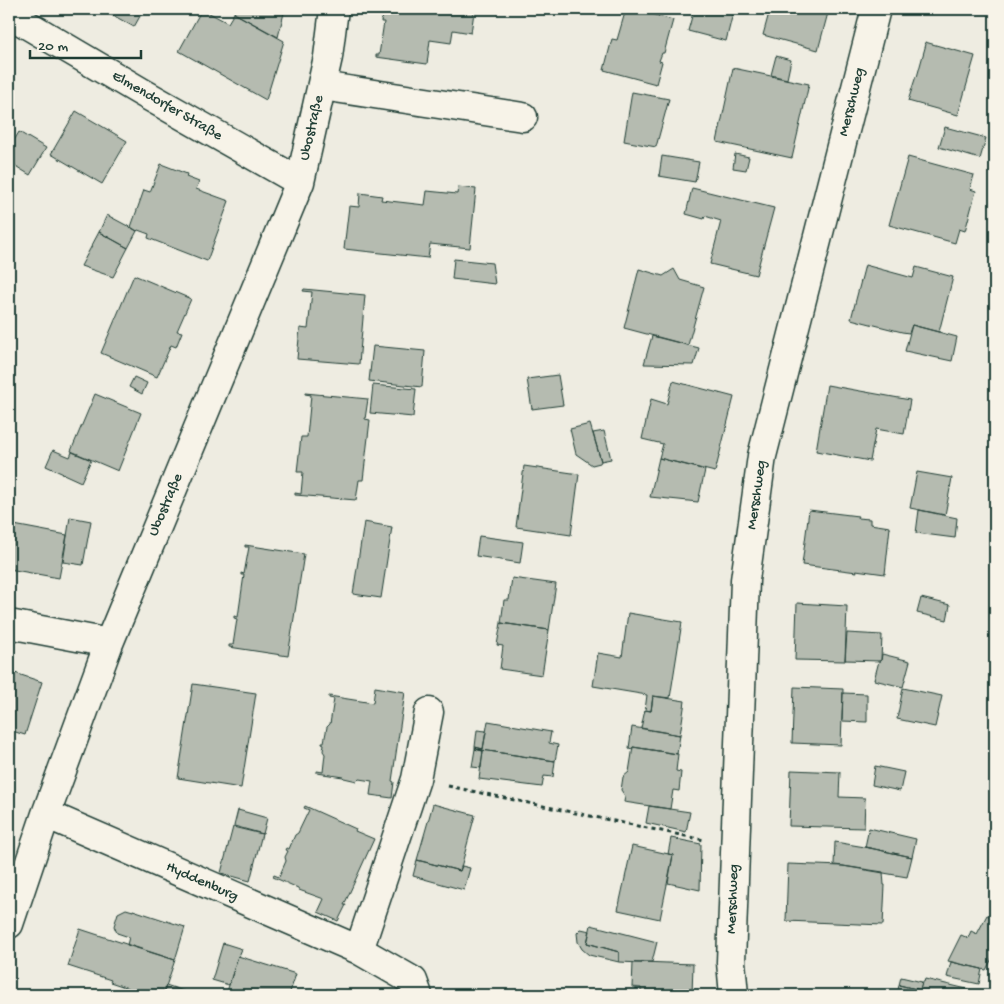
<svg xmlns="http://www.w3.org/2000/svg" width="1004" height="1004" viewBox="0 0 1004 1004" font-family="'Gochi Hand',sans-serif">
  <rect width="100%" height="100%" fill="#eeece1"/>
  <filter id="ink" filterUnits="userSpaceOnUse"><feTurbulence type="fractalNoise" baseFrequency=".02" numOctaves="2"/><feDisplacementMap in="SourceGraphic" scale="10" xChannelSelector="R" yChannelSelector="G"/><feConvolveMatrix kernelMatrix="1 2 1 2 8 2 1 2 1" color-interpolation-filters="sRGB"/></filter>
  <g filter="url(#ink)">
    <!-- building -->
    <path fill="#b5bbb0" stroke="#1f3d34" d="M102 9H144L134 27Z
      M202 9 228 23 234 13 284 41 266 100 179 51Z
      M235 9H285L278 37 234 13Z
      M383 9H451L474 12 471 33 453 30 451 43 430 40 427 64 376 57V55H379L384 22H381Z
      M626 9H633L673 20 664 53H662L659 61 662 62 656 84 604 70 612 39 617 40Z
      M633 9H662L660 16Z
      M694 9H734L726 41 688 31Z
      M776 9H829L818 50 763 35 769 13 775 15Z
      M925 42 975 56 958 115 908 101 916 76 917 77 926 44 925 43Z
      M776 56 791 60 787 79 771 75Z
      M733 68 809 84 792 158 717 142Z
      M632 92 669 99 656 147 624 141Z
      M76 111 127 141 102 184 51 154Z
      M945 127 986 138 980 159 939 147Z
      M19 132 46 148 30 175 9 162V149Z
      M735 154 749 157 746 170 733 168Z
      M662 156 699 162 695 182 659 176Z
      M908 157 974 175 970 189 976 191 965 231 959 229 955 243 889 225Z
      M161 164 187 174 186 177 199 182 196 189 229 201 207 261 148 238 149 234 138 230 137 231 131 227 144 190 150 192Z
      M458 187 476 189 470 248 430 244 428 258 344 249 349 206 359 207 360 193 382 196 381 200 425 205 427 191 457 194Z
      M692 188 774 208 756 275 710 264 721 221 705 216 704 219 686 214Z
      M107 215 137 231 128 248 99 232Z
      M99 232 128 248 113 277 81 266Z
      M454 259 492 263 495 284 452 279Z
      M865 265 913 278 916 267 953 277 939 332 912 325 909 333 902 332 851 319Z
      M639 269 663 276 674 269 680 280 704 287 688 345 624 328Z
      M134 275 191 299 177 331 182 332 176 347 171 345 157 377 101 353Z
      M304 289 365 295 359 364 297 359 300 328 308 329 312 292 303 291Z
      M912 325 957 337 952 361 905 351Z
      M652 336 699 348 694 365 644 364Z
      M373 346 425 351 422 387 369 381Z
      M558 375 563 405 532 409 527 379Z
      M134 377 147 383 142 394 129 387Z
      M673 381 734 397 715 472 659 458 663 444 642 439 651 399 667 404Z
      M373 385 416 389 413 417 370 413Z
      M827 385 910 400 904 434 876 429 870 461 816 451Z
      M305 393 368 399 365 419 370 420 363 480H359L356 500 295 495V493L301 494 303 472H297L301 437H307L311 395 305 394Z
      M95 394 141 413 118 471 71 451Z
      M590 424 601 461 600 463 592 465 576 454 570 429Z
      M604 431 611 459 601 461 593 433Z
      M53 450 70 457 72 452 91 460 81 482 46 466Z
      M659 458 705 470 698 502 650 497Z
      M524 466 579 474 571 535 516 527Z
      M917 472 952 478 945 515 910 508Z
      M809 510 858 516 857 518 870 519V524L890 527 885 574 856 570 857 572 802 565Z
      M919 510 957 518 955 538 916 533Z
      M70 517 91 521 83 565 63 562Z
      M364 522 392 527 381 598 353 594Z
      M9 524 14 525 9 553Z
      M14 525 67 535 59 578 9 569V553Z
      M479 536 523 542 520 563 476 556Z
      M245 545 304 554 288 656 229 647V645H233L237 619 234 618V616L238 617 244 575H241V573L244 574 249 547H245Z
      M512 578 556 584 549 630 501 623 504 600H509Z
      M921 598 950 605 947 620 917 613Z
      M797 603 847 606 845 661 795 660Z
      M628 613 682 622 670 698 653 696 651 711 645 710 647 695 593 686 598 653 622 657Z
      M501 623 549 630 542 675 500 669 503 646 497 645Z
      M847 633 882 635 881 661 845 660Z
      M882 654 910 661 903 687 874 680 879 661H881Z
      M9 671 42 682 25 735 9 730Z
      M193 684 256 693 241 788 178 778Z
      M375 687 405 692 392 781 394 782 392 798 370 795 372 781 359 779 357 781 344 778 343 777 317 773V771L323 772 325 754 323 751 324 744 322 743V742H324L327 727 330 724 334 699 329 698V696L373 703Z
      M794 687 843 689 841 745 792 743Z
      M903 688 942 696 935 727 897 719Z
      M843 693 867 694V722L842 721Z
      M653 696 685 701 680 735 641 728 645 710 651 711Z
      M488 721 551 732 549 743 558 745 555 761 475 749V747L483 749Z
      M632 727 680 735 677 754 633 747 632 749 629 748Z
      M477 730 486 731 483 749 475 747Z
      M633 747 678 754 676 771 681 772 679 791 673 790 670 809 624 802 625 796 621 790 623 777 629 772Z
      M475 749 555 761 553 777 544 776 542 787 479 779 483 751Z
      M475 749 483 751 481 768 472 767Z
      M875 766 904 772 900 791 872 785Z
      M791 770 840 772 839 797 865 798 864 828 789 826Z
      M433 804 475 815 460 871 417 860Z
      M305 806 356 829 355 831 374 839 344 905H346L338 921 318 912 324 899 299 890 298 888 273 877 274 875 279 877 286 861 285 857 288 851 285 850 286 848 289 849 295 835 298 833 309 810 304 808Z
      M649 806 690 812 686 832 646 823Z
      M238 810 267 818 263 834 234 826Z
      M233 827 262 834 250 881 221 873Z
      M869 828 916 839 912 857 865 847Z
      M671 838 701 844 700 890 668 883 673 855 668 854Z
      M835 842 865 847 912 857 907 877 843 866 834 865Z
      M632 846 673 855 660 919 618 910Z
      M417 860 460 871 462 866 470 868 464 890 413 876Z
      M788 864 843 866 883 872 884 885H885L883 925 786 921Z
      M126 909 133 911V910L185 927 175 960 127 945 129 937 117 933 114 926 118 913Z
      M987 915 995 919V953L986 970 948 961 961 935 968 938 971 931 977 934Z
      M591 925 657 942 652 962H642V963L619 962V952L587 943Z
      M80 929 175 960 163 995H149L110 982 111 980 68 966Z
      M581 929 590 931 587 943 619 952V962L589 955 582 949 578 942 577 933Z
      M223 943 242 949 239 956H238L229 985 212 980Z
      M238 956 296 974 289 995H226Z
      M642 962 693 964 692 995H641V988L632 987 633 963H642Z
      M951 962 982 969 979 984 947 977Z
      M901 977 922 982 920 990 899 985Z
      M925 979 971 990V991L970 990 969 995H895L896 994 897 995 899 985 920 990 922 982H924Z
      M166 985 195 995H163Z"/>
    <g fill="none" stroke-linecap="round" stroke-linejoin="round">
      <!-- minor casing -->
      <g stroke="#1f3d34" stroke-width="31">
        <path id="minor" d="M9 14 143 93 300 182
          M322 86 523 117
          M9 624 109 643
          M46 814 359 950 413 981 418 995
          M9 924 46 814 109 643 300 182 328 57 334 9
          M359 950 416 779 429 712
          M734 995 731 962 745 580 762 456 876 9"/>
      </g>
      <!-- path -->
      <path stroke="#1f3d34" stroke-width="3" stroke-dasharray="4 4" stroke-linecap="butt" d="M448 786 704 840"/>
      <!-- minor -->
      <use href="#minor" stroke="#f7f3e8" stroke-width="28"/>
    </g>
  </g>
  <g text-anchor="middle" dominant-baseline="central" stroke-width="4" stroke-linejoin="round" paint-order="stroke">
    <!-- street labels -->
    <g font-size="15" fill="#1f3d34" stroke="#f7f3e8">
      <text transform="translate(852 102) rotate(-76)">Merschweg</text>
      <text transform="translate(167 106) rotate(30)">Elmendorfer Straße</text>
      <text transform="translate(312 128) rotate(-77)">Ubostraße</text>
      <text transform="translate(757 495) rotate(-82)">Merschweg</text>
      <text transform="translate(166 505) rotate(-67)">Ubostraße</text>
      <text transform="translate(202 882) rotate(24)">Hyddenburg</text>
      <text transform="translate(733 899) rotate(-88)">Merschweg</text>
    </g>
  </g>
  <!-- margin -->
  <rect width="1004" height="1004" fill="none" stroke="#f7f3e8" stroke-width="30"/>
  <rect x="15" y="15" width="974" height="974" fill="none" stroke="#1f3d34" stroke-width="2" filter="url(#ink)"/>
  <!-- scale -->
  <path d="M30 50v8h111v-8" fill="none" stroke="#1f3d34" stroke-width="2.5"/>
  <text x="38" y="50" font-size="15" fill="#1f3d34" stroke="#f7f3e8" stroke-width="4" paint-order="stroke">20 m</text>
</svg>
